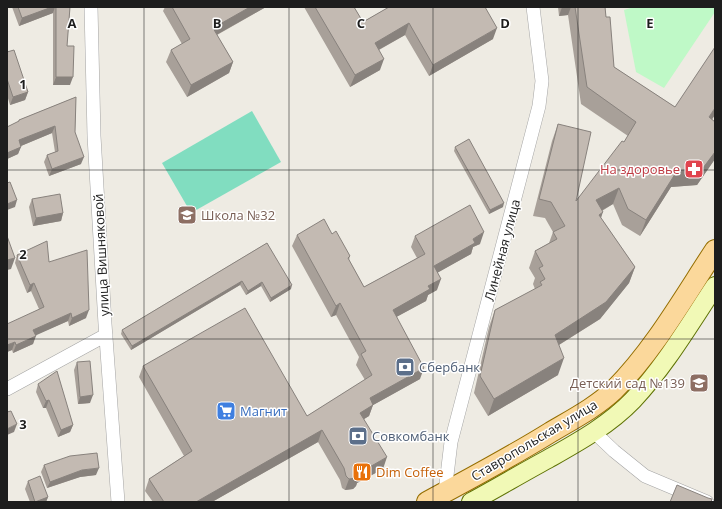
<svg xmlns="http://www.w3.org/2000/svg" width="722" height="509" viewBox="0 0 722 509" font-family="'Open Sans',sans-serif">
<rect width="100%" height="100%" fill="#eeebe3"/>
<path fill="#bff9c7" d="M 634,7 L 715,7 L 715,12 L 664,88 L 636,72 L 624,10 Z"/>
<path fill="#81ddc0" d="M 252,111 L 281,162 L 191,213 L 162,163 Z"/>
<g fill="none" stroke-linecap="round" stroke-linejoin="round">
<defs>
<path id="minor" d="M 91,7 L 94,136 L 105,324 L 118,502
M 7,389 L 106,335
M 593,431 L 614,451 L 645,476 L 707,502
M 445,492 L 451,442 L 539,106 L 542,81 L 533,7"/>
<path id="secondary" d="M 471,502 C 497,488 522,473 548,459 C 578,442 609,425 633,400 C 665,366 689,325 715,286"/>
<path id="primary" d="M 427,502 C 469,479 511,457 551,432 C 573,419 596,407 614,390 C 654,350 684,297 715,250"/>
</defs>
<use href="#minor" stroke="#a4a4a4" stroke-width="14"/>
<use href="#secondary" stroke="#5f7305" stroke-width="20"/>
<use href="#primary" stroke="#956e01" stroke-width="22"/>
<use href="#minor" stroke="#fff" stroke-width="13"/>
<use href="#secondary" stroke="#f1f9b6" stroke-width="18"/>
<use href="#primary" stroke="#fbd89b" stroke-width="20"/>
</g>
<path fill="#a8a099" d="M 12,7 L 70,7 L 67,46 L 70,85 L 53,85 L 53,13 L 19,26 Z
M 165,7 L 266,7 L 217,35 L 233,62 L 229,73 L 187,97 L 166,62 L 171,50 L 182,44 L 163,11 Z
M 304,7 L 354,7 L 363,22 L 389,7 L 493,39 L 429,76 L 405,35 L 379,50 L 380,70 L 350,87 Z
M 558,7 L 605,7 L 606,17 L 614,67 L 675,107 L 712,119 L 715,122 L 715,159 L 697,185 L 671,187 L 640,236 L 622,225 L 613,204 L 602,211 L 601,218 L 635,267 L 629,283 L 600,319 L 559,345 L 558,375 L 488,416 L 474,393 L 489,327 L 495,310 L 535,289 L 533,284 L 535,278 L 529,268 L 535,251 L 549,243 L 553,232 L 545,218 L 533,216 L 552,141 L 558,124 L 576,201 L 624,142 L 628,136 L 581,104 L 568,15 L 559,16 Z
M 7,52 L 28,92 L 25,100 L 10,105 L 7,95 Z
M 76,97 L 75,132 L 81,164 L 49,176 L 44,162 L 47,155 L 55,152 L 52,133 L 21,146 L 18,154 L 7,159 L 7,127 L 18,122 L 19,120 Z
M 455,147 L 503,207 L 489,214 L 454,151 Z
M 32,199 L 63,213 L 61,221 L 33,226 L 29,207 Z
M 332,234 L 350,256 L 349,260 L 364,287 L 417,258 L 411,247 L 415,236 L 480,244 L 473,247 L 471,254 L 438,272 L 437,290 L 428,295 L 426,301 L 396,317 L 420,379 L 373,405 L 369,416 L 364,419 L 383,469 L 357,483 L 356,486 L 353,489 L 345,490 L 342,488 L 340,480 L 318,442 L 212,502 L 153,502 L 145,491 L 149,479 L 184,456 L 139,377 L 143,366 L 307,416 L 365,380 L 356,365 L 359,357 L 336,315 L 331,317 L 292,246 L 297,235 Z
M 267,243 L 291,289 L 270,302 L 261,286 L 246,295 L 240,285 L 131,350 L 121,334 L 122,330 Z
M 17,255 L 49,262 L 86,318 L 69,326 L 68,321 L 35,335 L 33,344 L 13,353 L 12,350 L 7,352 L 39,309 L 31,291 L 27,293 L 15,263 Z
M 77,362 L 90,403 L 78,404 L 74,370 Z
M 38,384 L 73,425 L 70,432 L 58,437 L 46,408 L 43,408 L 36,392 Z
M 44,465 L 96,475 L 80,477 L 47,488 L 41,472 Z
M 28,481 L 48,497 L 46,502 L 30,502 L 25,489 Z"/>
<path fill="#88827d" d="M 52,7 L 55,7 L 53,13 L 19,26 L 22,18 Z
M 250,7 L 266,7 L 209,39 L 213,28 Z
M 562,7 L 571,7 L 568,15 L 559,16 Z
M 409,23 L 405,35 L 371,54 L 375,43 Z
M 497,28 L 493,39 L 429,76 L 433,65 Z
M 384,59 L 380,70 L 350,87 L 355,75 Z
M 233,62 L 229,73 L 187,97 L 191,85 Z
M 56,77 L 73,77 L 70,85 L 53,85 Z
M 28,92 L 25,100 L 10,105 L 13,97 Z
M 715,108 L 715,115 L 703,133 L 709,117 Z
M 55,126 L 52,133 L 16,148 L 19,140 Z
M 21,147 L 18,154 L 7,159 L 7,153 Z
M 715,152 L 715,159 L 697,185 L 671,187 L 640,236 L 646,220 L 677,171 Z
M 84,157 L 81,164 L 49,176 L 52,169 Z
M 619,188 L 613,204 L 590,217 L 596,200 Z
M 17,200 L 15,207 L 7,210 L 7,204 Z
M 504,203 L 503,207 L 489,214 L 490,210 Z
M 603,212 L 597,229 L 599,215 Z
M 63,213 L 61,221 L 33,226 L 36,218 Z
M 484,232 L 480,244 L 473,247 L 471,254 L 430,277 L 434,266 L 473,239 Z
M 15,258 L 11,269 L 7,270 L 7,260 Z
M 635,267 L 629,283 L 600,319 L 549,351 L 555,335 Z
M 441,279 L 437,290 L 428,295 L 426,301 L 389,321 L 393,310 L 428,286 Z
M 242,281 L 240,285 L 131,350 L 132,346 Z
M 262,282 L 261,286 L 246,295 L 248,291 Z
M 34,283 L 31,291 L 27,293 L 30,285 Z
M 292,285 L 291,289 L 270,302 L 271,298 Z
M 340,303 L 336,315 L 331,317 L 336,306 Z
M 89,310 L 86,318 L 69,326 L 72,318 Z
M 71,313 L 68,321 L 30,338 L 33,330 Z
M 36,336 L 33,344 L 13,353 L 16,345 Z
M 15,342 L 12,350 L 7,352 L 7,345 Z
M 564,358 L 558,375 L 488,416 L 494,399 Z
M 424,368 L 420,379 L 366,409 L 370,398 Z
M 93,395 L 90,403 L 78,404 L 80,397 Z
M 49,400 L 46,408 L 43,408 L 46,401 Z
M 373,405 L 369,416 L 356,424 L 360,413 Z
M 17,424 L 14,432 L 7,435 L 7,429 Z
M 73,425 L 70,432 L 58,437 L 61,430 Z
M 322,430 L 318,442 L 212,502 L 196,502 Z
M 387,457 L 383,469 L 357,483 L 356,486 L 353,489 L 345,490 L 349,479 Z
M 99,468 L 96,475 L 80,477 L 47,488 L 50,482 L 82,470 Z
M 48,497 L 46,502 L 35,502 Z"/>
<path fill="#c3bab2" stroke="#88827d" d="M 18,7 L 52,7 L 22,18 Z
M 56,7 L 70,7 L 67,46 L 74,46 L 73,77 L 56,77 Z
M 172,7 L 250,7 L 213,28 L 233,62 L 191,85 L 171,50 L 190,39 Z
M 315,7 L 354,7 L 363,22 L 389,7 L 485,7 L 497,28 L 433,65 L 409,23 L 375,43 L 384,59 L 355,75 Z
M 575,7 L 605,7 L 606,17 L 610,17 L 614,67 L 675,107 L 715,47 L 715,108 L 709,117 L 715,122 L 715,152 L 703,168 L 677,171 L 646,220 L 628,209 L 619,188 L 596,200 L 603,212 L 599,215 L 635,267 L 606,302 L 555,335 L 564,358 L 494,399 L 480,376 L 495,310 L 542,285 L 540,282 L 545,279 L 539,268 L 543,266 L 535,251 L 557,239 L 553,232 L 565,226 L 551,202 L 539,199 L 558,124 L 591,132 L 576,201 L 622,141 L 624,142 L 636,122 L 587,87 Z
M 14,50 L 28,92 L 13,97 L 7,79 L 7,52 Z
M 76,97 L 75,132 L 84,157 L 52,169 L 47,155 L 58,151 L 55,126 L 19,140 L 21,147 L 7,153 L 7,127 L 19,121 L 19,120 Z
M 469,139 L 504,203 L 490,210 L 455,147 Z
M 10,182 L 17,200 L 7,204 L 7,183 Z
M 60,194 L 63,213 L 36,218 L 32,199 Z
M 470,205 L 484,232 L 473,239 L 475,243 L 434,266 L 441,279 L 428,286 L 430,289 L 393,310 L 424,368 L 370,398 L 373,405 L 360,413 L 387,457 L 361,472 L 360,475 L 357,478 L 349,479 L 346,476 L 344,468 L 322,430 L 196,502 L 164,502 L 149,479 L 192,451 L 143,366 L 245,308 L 307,416 L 372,375 L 361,354 L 366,351 L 340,303 L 336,306 L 297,235 L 324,219 L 332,234 L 336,231 L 350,256 L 348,258 L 364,287 L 425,254 L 415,236 Z
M 7,236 L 15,258 L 7,260 Z
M 47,241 L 49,262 L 87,250 L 89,310 L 72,318 L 71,313 L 33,330 L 36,336 L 16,345 L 15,342 L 7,345 L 7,324 L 44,307 L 34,283 L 30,285 L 17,255 Z
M 267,243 L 292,285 L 271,298 L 262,282 L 248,291 L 242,281 L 132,346 L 122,330 Z
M 90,361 L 93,395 L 80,397 L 77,362 Z
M 57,371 L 73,425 L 61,430 L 49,400 L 46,401 L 38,384 Z
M 11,411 L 17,424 L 7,429 L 7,412 Z
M 97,453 L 99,468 L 82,470 L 50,482 L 44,465 L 70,456 Z
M 40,476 L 48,497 L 35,502 L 28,481 Z
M 677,485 L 708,498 L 712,499 L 711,502 L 670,502 Z"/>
<path fill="none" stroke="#1d1d1d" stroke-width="1" stroke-opacity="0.55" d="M 144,7 L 144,502M 289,7 L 289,502M 433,7 L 433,502M 578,7 L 578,502M 7,170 L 715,170M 7,339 L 715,339"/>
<defs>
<symbol id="pharmacy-square" viewBox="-11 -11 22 22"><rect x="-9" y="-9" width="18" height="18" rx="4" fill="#e0444e" stroke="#fff"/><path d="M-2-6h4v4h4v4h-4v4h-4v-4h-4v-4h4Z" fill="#fff"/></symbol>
<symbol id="school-square" viewBox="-11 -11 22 22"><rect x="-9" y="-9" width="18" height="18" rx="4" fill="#8d6e63" stroke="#fff"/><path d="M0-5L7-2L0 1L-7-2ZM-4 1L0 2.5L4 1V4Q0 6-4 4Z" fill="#fff"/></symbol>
<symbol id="bank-square" viewBox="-11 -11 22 22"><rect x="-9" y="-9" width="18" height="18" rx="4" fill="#5c6f8a" stroke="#fff"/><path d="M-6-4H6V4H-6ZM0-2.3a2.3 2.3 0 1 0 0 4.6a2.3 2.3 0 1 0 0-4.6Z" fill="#fff"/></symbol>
<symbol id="supermarket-square" viewBox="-11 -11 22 22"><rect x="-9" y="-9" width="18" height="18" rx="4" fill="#3f7fe0" stroke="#fff"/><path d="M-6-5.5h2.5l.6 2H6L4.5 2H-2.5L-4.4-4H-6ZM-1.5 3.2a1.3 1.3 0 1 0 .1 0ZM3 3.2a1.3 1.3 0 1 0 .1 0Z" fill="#fff"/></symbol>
<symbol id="restaurant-square" viewBox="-11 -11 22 22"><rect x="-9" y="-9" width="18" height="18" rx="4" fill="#e8710a" stroke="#fff"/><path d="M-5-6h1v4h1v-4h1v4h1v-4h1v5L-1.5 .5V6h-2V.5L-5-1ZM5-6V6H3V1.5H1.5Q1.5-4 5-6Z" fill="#fff"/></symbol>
</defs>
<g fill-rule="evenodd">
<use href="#pharmacy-square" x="683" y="158" width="22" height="22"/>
<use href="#school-square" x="176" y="204" width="22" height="22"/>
<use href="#bank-square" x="394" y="356" width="22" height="22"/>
<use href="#school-square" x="688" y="372" width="22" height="22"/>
<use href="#supermarket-square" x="215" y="400" width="22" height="22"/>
<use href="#bank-square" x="347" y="425" width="22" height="22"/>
<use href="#restaurant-square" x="351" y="461" width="22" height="22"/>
</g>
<g text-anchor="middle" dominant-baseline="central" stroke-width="3" stroke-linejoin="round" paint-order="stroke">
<g font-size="13" fill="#be3a42" stroke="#fff" text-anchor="end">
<text x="680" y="169">На здоровье</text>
</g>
<g font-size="13" fill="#785e54" stroke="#fff" text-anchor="start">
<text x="201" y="215">Школа №32</text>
<text x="685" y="383" text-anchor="end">Детский сад №139</text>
</g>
<g font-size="13" fill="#1d1d1d" stroke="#fff">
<text transform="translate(502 250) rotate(-75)">Линейная улица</text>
<text transform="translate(101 255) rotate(-93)">улица Вишняковой</text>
<text transform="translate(534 440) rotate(-31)">Ставропольская улица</text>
</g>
<g font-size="13" fill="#4e5e75" stroke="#fff" text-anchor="start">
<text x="419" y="367">Сбербанк</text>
<text x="372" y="436">Совкомбанк</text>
</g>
<g font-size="13" fill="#366cbe" stroke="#fff" text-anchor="start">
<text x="240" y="411">Магнит</text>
</g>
<g font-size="13" fill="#c56008" stroke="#fff" text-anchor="start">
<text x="376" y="472">Dim Coffee</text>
</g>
</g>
<g font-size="13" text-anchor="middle" font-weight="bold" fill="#1d1d1d" stroke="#fff" stroke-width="3" stroke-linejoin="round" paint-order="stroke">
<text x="72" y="28">A</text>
<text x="217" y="28">B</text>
<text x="361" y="28">C</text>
<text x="505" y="28">D</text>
<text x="650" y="28">E</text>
<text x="23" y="89">1</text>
<text x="23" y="259">2</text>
<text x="23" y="429">3</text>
</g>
<rect width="722" height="509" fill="none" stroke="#1d1d1d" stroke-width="16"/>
</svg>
